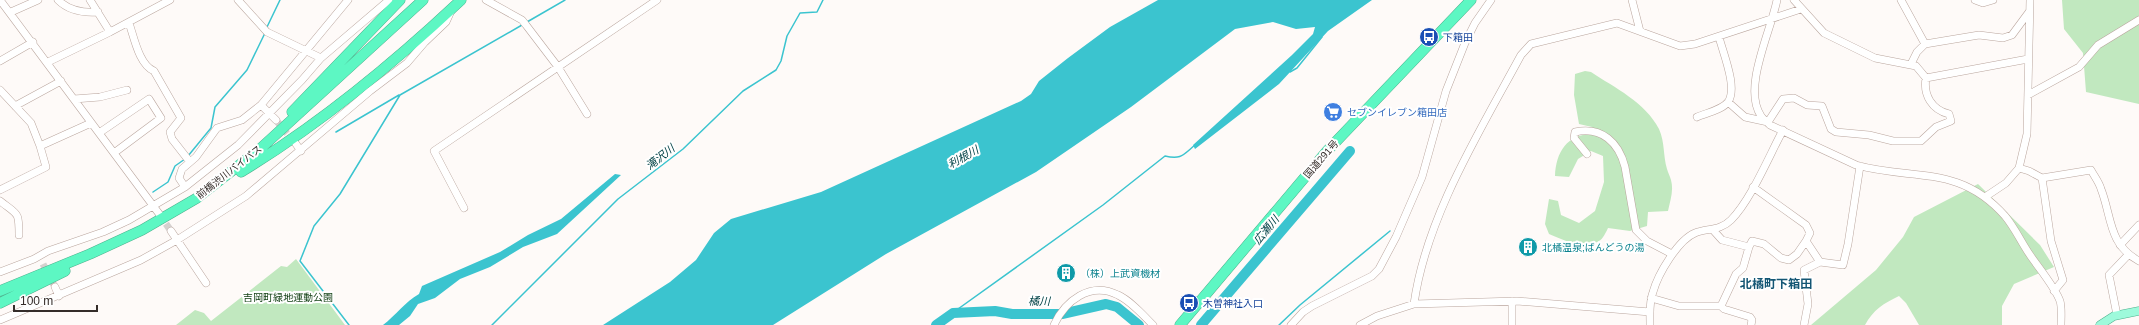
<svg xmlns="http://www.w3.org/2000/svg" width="2139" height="325" viewBox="0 0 2139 325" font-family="Arial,'Noto Sans JP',sans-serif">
<rect width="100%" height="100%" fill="#fefaf8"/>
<path fill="#c1e8bf" d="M 2062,0 L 2139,0 L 2139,104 L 2086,92 L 2083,53 L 2064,29 Z
M 1585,71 L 1591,72 C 1615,88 1645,102 1659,129 C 1665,142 1663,156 1667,169 C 1668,173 1670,176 1671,180 C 1674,191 1670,201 1668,211 L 1648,212 L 1647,226 L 1630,231 L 1608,228 C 1606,232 1603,239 1599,241 C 1583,251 1564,240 1549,234 L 1545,224 L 1549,199 L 1558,201 L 1561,215 L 1579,223 L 1595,211 L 1604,182 L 1603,156 L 1591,151 L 1578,159 L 1569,177 L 1555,176 C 1556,152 1567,134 1593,134 L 1592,127 L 1579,124 L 1574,95 L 1575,74 Z
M 1978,184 L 2040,245 L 2054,267 L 2014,284 L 2002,306 L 2002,325 L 1919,325 L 1906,303 L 1899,296 C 1884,303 1873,310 1865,325 L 1811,325 L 1876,270 L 1903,237 L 1914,217 Z
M 296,259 L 345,325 L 176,325 L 195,310 L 204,313 L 211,321 L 281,266 L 287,267 Z"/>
<path fill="#3bc4cf" d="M 1158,0 L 1372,0 L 1328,31 L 1279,84 L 1195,149 L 1193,145 L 1292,55 L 1313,34 L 1315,27 L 1296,29 L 1273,22 L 1235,29 L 1131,107 L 1036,172 L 886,254 L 773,325 L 603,325 L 670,282 L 696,260 L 714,233 L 731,219 L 821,192 L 1021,101 L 1031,94 L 1039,81 L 1068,58 L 1110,27 Z
M 615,174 L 621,175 L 557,234 L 523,247 L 490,267 L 460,279 L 435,298 L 418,304 L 410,316 L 399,325 L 383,325 C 396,315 405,302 419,294 L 422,286 L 500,252 L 528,235 L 561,219 Z"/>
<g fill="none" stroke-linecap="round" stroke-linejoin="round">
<path stroke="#3bc4cf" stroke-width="1.5" d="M 527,22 L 565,0
M 267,27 L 280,0
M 1290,72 L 1297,68 L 1322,37
M 336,132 L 399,95
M 188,156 L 211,128 L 215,107 L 247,70 L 265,33
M 153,192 L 168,182 L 175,166 L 185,159
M 951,314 L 1103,205 L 1165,156 C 1181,160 1183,155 1195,145
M 349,325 L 300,261 L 314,226 L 340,194 L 400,95 L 522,25
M 492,325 L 618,199 L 683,149 L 743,91 L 776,70 L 781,61 L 787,36 L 800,13 L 817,12 L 823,0
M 1279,325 L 1300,305 L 1390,231"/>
<path stroke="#3bc4cf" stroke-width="10" d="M 936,325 L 953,313 L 995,311 L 1012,314 L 1062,314 L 1106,304 L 1117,307 L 1139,325
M 1201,325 L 1350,151"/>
<path stroke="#d6d1cf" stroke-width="7" stroke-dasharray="7 3.5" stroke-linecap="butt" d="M 276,120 L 294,142
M 160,215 L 171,231
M 43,264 L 55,287"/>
<defs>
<path id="minor" d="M 0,0 L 160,215
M 58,0 C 69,11 83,13 98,12
M 90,0 L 110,32
M 238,0 L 267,32 L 321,58
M 486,0 L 522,20 L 526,25 L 558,67 L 587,114
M 1632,0 L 1640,31
M 1777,0 C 1771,31 1742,88 1761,116 C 1763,119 1767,122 1770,125 L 1856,165 C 1914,181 1959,164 2005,216 C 2015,228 2021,242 2030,255 C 2038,267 2055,287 2060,301 C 2062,307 2061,318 2061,325
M 1901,0 L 1925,44 L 1979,35 L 2003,38 L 2012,35 L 2029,12
M 1975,0 L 1983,3 L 1993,0
M 11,12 L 38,0
M 129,23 C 134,37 139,65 154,71 L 181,118 L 170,132 L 172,139 L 190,162
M 0,61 L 33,42
M 48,62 L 110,32 L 170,0
M 1911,64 L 1917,52 L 1925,44
M 1926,78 L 2028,59
M 0,90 L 31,123 L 40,146 L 91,123
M 2028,95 L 2079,67 L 2098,45 L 2139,20
M 74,99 L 100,97 L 127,90
M 1728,102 L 1745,117 L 1768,122 L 1783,99 L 1794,98 L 1807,105 L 1822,106 L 1831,129 L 1836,132 L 1869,135 L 1893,141 L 1921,141 L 1936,127 L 1951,121 L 1949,114 C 1932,110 1923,95 1926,78 L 1916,66 L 1875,58 L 1824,33 L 1794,0
M 261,105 L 276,120
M 15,106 L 61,81
M 1697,117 C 1706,113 1722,110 1728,102 C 1738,88 1723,53 1719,37
M 99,133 L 149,99 L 161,118 L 114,153
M 296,144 L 301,151
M 1587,154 L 1574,138 L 1575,132 C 1602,126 1619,143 1625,167 L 1636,230 L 1647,241 L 1672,254
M 2019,168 L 2029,171 L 2042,178 L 2051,241 L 2063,280 L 2054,291
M 2042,178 L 2091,170 C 2094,176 2099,182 2101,189 C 2112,217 2108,244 2139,261
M 185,187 L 179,178 L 182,169 L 196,157 L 217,128 L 242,120 L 261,105 L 348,0
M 1753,187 L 1806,225 L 1810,233 L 1806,241 L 1820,262
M 0,190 L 46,167 L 40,146
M 1985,197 L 2006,183 L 2019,168 L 2027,134 L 2030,0
M 0,201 C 18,215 19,211 19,235
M 464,208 L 434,151 L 657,0
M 171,231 L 206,283
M 2120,245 L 2139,225
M 1749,247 L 1752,241 L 1764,244 L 1781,258 L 1789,260 L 1797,254 L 1806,241
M 0,272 L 34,259 L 48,251 L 103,232 L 129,220 L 185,187 L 238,145 L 302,80 L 321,58 L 389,0
M 55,287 L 59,296
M 1651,298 L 1679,306 L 1721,306 L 1736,274 L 1743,268 L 1749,247 L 1722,240 L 1713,230
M 1512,301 L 1512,325
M 1414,304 C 1426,217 1480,131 1521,55 L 1531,44 L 1617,23 L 1680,46 L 1695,44 L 1801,9
M 1721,306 L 1724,309 L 1750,317 L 1752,320 L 1751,325
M 2117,315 L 2109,275 L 2128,255
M 0,320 L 141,260 L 177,240 L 246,196 L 370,91 L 407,63 L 425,42 L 446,22 L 451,11
M 1054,325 C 1065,301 1090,281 1118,295 C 1131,301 1143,315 1153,325
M 1291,325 L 1303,312 L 1312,306 L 1372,276 L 1379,269 L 1396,237 L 1422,177 L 1446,91 L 1465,43 L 1475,23 L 1491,0
M 1360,325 L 1377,316 L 1414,304 L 1517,301 L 1650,312
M 1650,325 C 1650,314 1649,302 1653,292 C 1658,274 1678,240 1695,233 C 1707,228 1720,231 1731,220 C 1751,200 1769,156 1783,130
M 1804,325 L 1808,304 L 1804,270 L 1820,262 L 1843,265 L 1848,244 L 1860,166"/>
<path id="major" d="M 2100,325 L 2114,316 L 2139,311"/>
<path id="highway" d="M 292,112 L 400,0
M 241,172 C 320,124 394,63 461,0
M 0,291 L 90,254 L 142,230 L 197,198 L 261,148 L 423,0
M 0,303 L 65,271
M 1180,325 L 1327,151 L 1471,0"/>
</defs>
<use href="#minor" stroke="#baa69e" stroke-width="8"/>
<use href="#major" stroke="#4fb08d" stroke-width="9"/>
<use href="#highway" stroke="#4fb08d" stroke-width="11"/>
<use href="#minor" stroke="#fff" stroke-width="7"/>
<use href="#major" stroke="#9efadb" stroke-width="8"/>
<use href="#highway" stroke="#5df7c3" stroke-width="10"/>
</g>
<defs>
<symbol id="bus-disc" viewBox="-11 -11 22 22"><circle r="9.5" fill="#1a4fb4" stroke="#fff"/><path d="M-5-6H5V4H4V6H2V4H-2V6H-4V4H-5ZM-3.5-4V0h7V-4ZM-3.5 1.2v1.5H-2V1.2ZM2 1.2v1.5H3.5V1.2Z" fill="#fff"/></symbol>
<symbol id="supermarket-disc" viewBox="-11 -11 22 22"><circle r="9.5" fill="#3f7fe0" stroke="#fff"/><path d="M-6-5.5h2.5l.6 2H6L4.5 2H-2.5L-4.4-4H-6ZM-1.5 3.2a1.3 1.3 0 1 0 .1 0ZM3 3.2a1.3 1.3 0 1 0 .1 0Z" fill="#fff"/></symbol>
<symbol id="building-disc" viewBox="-11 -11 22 22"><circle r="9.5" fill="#0f9aa8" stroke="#fff"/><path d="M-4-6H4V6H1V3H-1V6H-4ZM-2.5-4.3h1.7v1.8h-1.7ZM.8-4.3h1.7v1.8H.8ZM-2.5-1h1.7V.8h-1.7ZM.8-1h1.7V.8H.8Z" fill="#fff"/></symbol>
</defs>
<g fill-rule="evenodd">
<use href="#bus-disc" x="1418" y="26" width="22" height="22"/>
<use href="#supermarket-disc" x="1322" y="101" width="22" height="22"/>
<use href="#building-disc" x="1517" y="236" width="22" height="22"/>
<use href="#building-disc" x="1055" y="262" width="22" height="22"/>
<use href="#bus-disc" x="1178" y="292" width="22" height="22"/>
</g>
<g text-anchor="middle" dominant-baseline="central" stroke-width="4" stroke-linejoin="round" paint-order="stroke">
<g font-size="10" fill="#164399" stroke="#fff" text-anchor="start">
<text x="1443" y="37">下箱田</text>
<text x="1203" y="303">木曽神社入口</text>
</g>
<g font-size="10" fill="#366cbe" stroke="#fff" text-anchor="start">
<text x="1347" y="112">セブンイレブン箱田店</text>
</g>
<g font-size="10" fill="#342c29" stroke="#fff">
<text transform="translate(1321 159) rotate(-49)">国道291号</text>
<text transform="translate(229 172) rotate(-38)">前橋渋川バイパス</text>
</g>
<g font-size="10" fill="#0d838f" stroke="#fff" text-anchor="start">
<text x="1542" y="247">北橘温泉;ばんどうの湯</text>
<text x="1080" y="273">（株）上武資機材</text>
</g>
<g font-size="10" fill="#0e3c10" stroke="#fff">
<text x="288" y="297">吉岡町緑地運動公園</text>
</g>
<g font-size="11" font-style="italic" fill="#004145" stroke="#fff">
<text transform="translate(660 157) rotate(-38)">滝沢川</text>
<text transform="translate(963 157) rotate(-29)">利根川</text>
<text transform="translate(1266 230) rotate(-50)">広瀬川</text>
<text transform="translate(1039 301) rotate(1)">橘川</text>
</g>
<g font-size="12" font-weight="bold" fill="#145674" stroke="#fff">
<text x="1776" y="284">北橘町下箱田</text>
</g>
</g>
<path d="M14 305v6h83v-6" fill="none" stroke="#342c29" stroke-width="2"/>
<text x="20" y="305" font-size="12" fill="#342c29" stroke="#ffffff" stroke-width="3" paint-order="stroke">100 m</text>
</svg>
